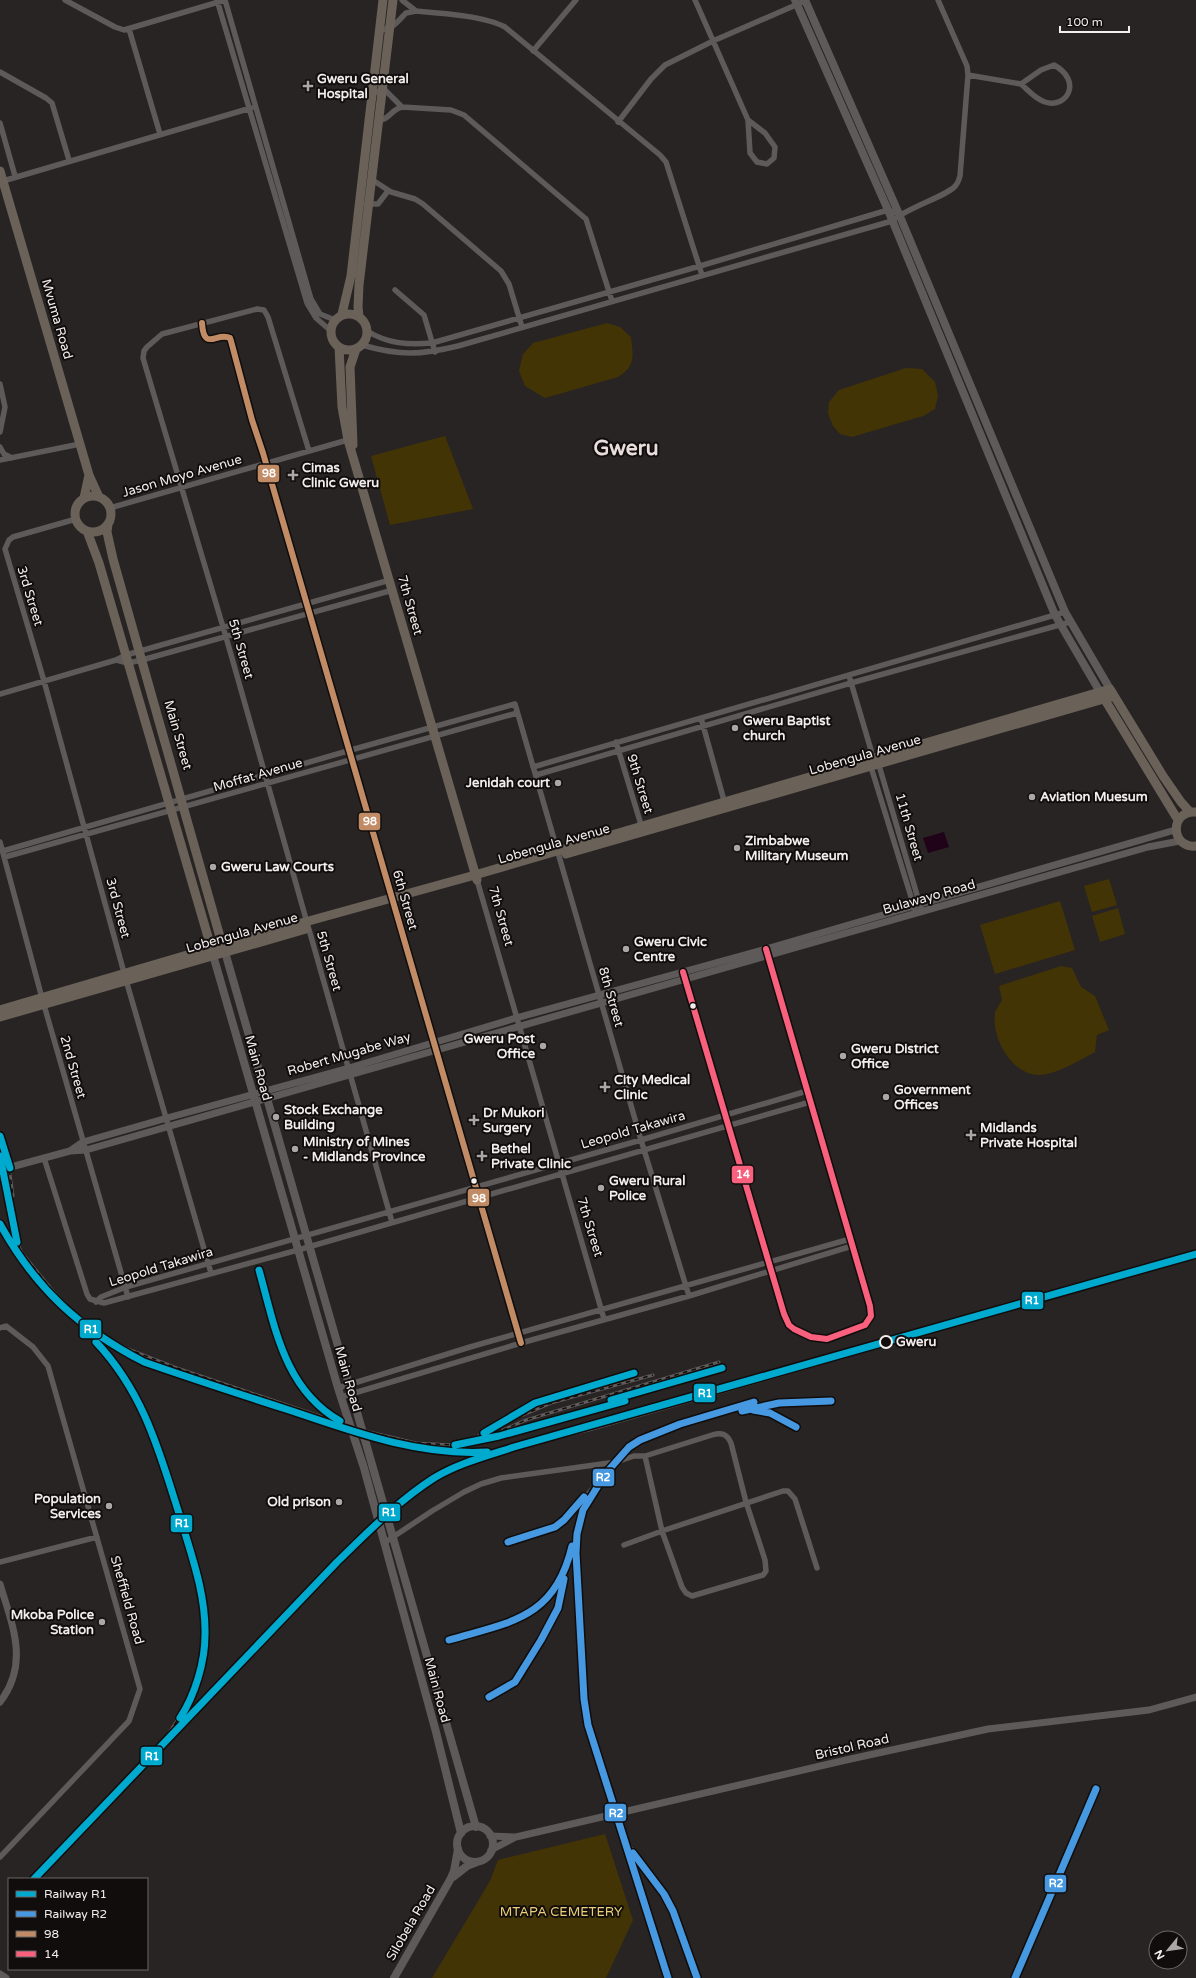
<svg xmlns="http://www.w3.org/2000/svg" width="1196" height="1978" viewBox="0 0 1196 1978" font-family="'Varela Round',sans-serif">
<rect width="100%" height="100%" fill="#282423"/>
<path fill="#433405" d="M 607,323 L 620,327 L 631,337 C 633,356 636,366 618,377 L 545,398 L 525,386 L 519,371 L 523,354 L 533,343 Z
M 906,368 L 922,369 L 935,382 L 938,396 L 935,409 L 923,416 L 852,437 L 840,434 L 833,426 L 828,413 L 829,402 L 839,390 Z
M 445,436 L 473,509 L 390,525 L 371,456 Z
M 1109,879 L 1117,905 L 1092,912 L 1084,886 Z
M 1060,901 L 1075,950 L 995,974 L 980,925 Z
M 1118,908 L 1125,934 L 1100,942 L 1092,916 Z
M 1061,966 L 1072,968 L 1081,987 L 1095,996 L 1109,1030 L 1097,1035 L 1095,1052 C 1080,1060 1059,1073 1041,1075 C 1013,1077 991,1038 995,1013 C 996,1009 1000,1004 1002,1000 L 999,986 Z
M 605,1834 L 633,1920 L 606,1978 L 432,1978 L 490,1881 L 498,1860 Z"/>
<path fill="#200319" d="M 944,832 L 949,847 L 928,853 L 923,838 Z"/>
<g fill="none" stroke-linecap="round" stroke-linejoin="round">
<path stroke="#5e5a5a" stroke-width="5.5" d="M 65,0 L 115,27 L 124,30 L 225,0 L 311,299 L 320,314 L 335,320
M 217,0 L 307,303 L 316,318 L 331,331
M 402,0 L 416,11
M 695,0 L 748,120 L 750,153 L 757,162 L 767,164 L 774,158 L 775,147 L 765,133 L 748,120
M 129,29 L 160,134
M 379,30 C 394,29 397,22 406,13 L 416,11 C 440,13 485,16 505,27 L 660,155 L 666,162 L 702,275
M 533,51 L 576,0
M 0,72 L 46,98 L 52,103 L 69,160
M 968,75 L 1021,84 L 1041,70 L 1054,65 C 1083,81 1067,109 1045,102 C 1035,99 1029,91 1021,84
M 372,94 L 384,89 L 402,107
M 377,121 C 390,120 391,109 402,107 L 451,110 L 464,115 L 586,219 L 612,301
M 618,122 L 651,79 L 665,65 L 713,41 L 805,1
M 0,123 L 15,176
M 371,179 L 391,192 L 415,199 L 423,204 L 501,271 L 509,284 L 522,327
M 3,181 L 251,108
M 366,204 L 378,204 L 388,191
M 395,290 L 424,315 L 435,352
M 202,323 C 204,353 217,331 230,338 L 231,341 L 252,420 L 263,453 L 521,1343
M 367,331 C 388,344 409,345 432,343 L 700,266 L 888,210 L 899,214
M 362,345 C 400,356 421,355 458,346 L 892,221 C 906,208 950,195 956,185 C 958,183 959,179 960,176 L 968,75 L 967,66 L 938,0
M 0,384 L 5,407 L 0,432
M 0,447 L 4,454 L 12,458
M 309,451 L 268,317 L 264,310 L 257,309 L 162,334 L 147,347 L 144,351 L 143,358 L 226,637 L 392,1222
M 0,460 L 80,444
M 110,508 L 351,439
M 76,519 L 13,537 L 9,540 L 5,549 L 44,681 L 126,980 L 211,1273
M 116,660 L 128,663 L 142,660 L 393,590
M 850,679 L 871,750 L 871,767 L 916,913
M 0,694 L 116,660 L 126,655 L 390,580
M 701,718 L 725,804
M 616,742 L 642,828
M 878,762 L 922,912
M 533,767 L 1065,612
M 536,775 L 851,683 L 1070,622
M 0,842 L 42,998 L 128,1297
M 3,851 L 351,750 L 515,704 L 641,1140 L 689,1296
M 5,857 L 517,713
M 477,880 L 604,1319
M 684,976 L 784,1314 L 789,1325 L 794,1329 L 811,1337 L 827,1339 L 865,1325 L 871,1316 L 870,1306 L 767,953
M 44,1158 L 87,1294 L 90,1299 L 104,1303 L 298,1250 L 810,1102
M 96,1302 L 101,1297 L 126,1287 L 641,1140 L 807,1091
M 0,1328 L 6,1326 L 33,1347 L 48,1366 L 140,1689 L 129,1721 L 0,1857
M 338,1388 L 470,1347 L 850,1239
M 341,1397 L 521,1343 L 689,1296 L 852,1246
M 384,1543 L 432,1511 L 464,1492 L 481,1484 L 501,1478 L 616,1462 L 634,1456 L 645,1456 L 712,1435 C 722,1432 727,1434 731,1443 L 746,1502 L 765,1560 L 766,1571 L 763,1575 L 692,1596 L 686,1593 L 682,1587 L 662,1531 L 645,1456
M 624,1545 L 662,1531 L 783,1491 L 788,1491 L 795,1499 L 817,1568
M 0,1562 L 97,1537"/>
<path stroke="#5e5a5a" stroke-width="7" d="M 70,1151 L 83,1142 L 167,1118 L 349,1068 L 516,1018 L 766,949 L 1175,830
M 0,1170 L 70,1151 L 86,1150 L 1148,847 L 1180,841
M 0,1584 C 12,1625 30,1663 0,1702
M 490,1836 L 516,1837 L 846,1760 L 988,1729 L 1149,1710 L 1196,1697
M 491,1850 L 514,1838
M 0,1974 L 6,1978"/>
<path stroke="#5e5a5a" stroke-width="8" d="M 795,0 L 888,210 L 1055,615 L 1100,692
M 805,0 L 899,214 L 1065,612 L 1110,689
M 225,952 L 476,1827
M 213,955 L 338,1388 L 364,1468 L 436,1732 L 461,1833
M457 1844a18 18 0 1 1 36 0a18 18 0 1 1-36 0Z
M 453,1877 L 467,1866 L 477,1862
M 394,1978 L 450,1880 L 454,1871 L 458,1849"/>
<path stroke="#6a6159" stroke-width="9" d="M 0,171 L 89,475 L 99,497
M331 332a18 18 0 1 1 36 0a18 18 0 1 1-36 0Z
M 342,314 L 351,276 L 383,0
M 359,316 L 358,307 L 359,285 L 393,0
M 339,347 L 342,407 L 348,440 L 477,880
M 353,445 L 350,367 L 356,349
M75 514a18 18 0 1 1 36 0a18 18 0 1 1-36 0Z
M 84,498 L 89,475
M 108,524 L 107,532 L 113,559 L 224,951
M 87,531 L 99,563 L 213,954
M 1102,695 L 1178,820
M 1195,812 C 1169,811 1171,849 1196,846
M 566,854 L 1114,696
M 0,1010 L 211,948 L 475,875 L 1110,689 L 1163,776 L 1181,802 L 1190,812
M 0,1017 L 306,929"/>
<defs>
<path id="rail" d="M 0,1136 L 9,1167 L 13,1196
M 0,1156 L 16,1240 L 22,1253 L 53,1291 L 70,1309 L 109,1339 L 128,1349 L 174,1367 L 361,1430 L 416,1443 L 453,1445 L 499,1436 L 625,1401
M 259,1270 C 275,1326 282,1381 333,1417
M 68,1313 C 91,1337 115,1360 132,1389 C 154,1427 165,1469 178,1510 C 190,1550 209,1594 205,1637 C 201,1686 182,1716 154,1754
M 616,1399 L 722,1368
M 755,1410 L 770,1413 L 796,1427
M 739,1412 L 779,1403 L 831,1401
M 523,1415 L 551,1403 L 653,1375
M 503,1430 L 526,1420 L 719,1362
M 478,1436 L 535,1403 L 634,1373
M 514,1447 L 589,1430 L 1196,1256
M 508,1542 L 555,1527 L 564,1520 L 591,1489
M 449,1640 C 513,1621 555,1619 572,1544
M 489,1697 L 515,1682 L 541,1640 L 558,1608 L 565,1575
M 629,1845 L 664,1894 L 673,1911 L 697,1978
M 668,1978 L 588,1725 L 584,1699 L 576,1553 L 577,1534 L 583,1510 L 606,1473 L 629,1447 L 640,1440 L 680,1424 L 754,1402
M 1015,1978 L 1096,1789"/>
</defs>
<use href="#rail" stroke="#5f5b5a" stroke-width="3"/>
<use href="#rail" stroke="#100d0c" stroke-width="1.5" stroke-dasharray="4.5" stroke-linecap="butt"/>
<defs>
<path id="bus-1" d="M 202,323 C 204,353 217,331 230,338 L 231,341 L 252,420 L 263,453 L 521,1343"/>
<path id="bus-2" d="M 683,972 L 784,1314 L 789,1325 L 794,1329 L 811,1337 L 827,1339 L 865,1325 L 871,1316 L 870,1306 L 766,949"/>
</defs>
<use href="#bus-1" stroke="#100d0c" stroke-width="9"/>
<use href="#bus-2" stroke="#100d0c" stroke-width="9"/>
<use href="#bus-1" stroke="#c18c65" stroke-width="6"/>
<use href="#bus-2" stroke="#f8607d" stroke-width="6"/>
<defs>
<path id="rail-1" d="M 0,1136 L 10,1168
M 0,1156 L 17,1242
M 0,1224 C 35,1288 80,1329 144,1362 C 193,1379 242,1395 292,1411 C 354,1432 419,1456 487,1452
M 259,1270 C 275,1327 284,1389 340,1421
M 96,1342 C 145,1394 160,1454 181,1520 C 192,1557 206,1595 205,1635 C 205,1662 195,1695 180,1718
M 611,1400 L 722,1368
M 484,1433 L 535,1403 L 634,1373
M 455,1445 L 499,1436 L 625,1401
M 34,1879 L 337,1562 C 368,1532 398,1501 434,1478 C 459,1463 487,1456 514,1447 L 1196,1254"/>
<path id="rail-2" d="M 753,1410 L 770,1413 L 796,1427
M 742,1411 L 779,1403 L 831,1401
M 508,1542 L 555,1527 L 564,1520 L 584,1497
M 449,1640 C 510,1622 555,1619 572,1546
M 489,1697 L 515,1682 L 541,1640 L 558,1608 L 564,1579
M 633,1853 L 664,1894 L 673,1911 L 697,1978
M 668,1978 L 588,1725 L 584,1699 L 576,1553 L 577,1534 L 583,1510 L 606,1473 L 629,1447 L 640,1440 L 680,1424 L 754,1402
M 1015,1978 L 1096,1789"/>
</defs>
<use href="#rail-1" stroke="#100d0c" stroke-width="10"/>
<use href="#rail-2" stroke="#100d0c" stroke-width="10"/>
<use href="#rail-1" stroke="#00a9ce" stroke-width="7"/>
<use href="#rail-2" stroke="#4699e1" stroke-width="7"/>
</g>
<g fill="#aca7a6" stroke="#100d0c" stroke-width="1.5">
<path d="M306 80h4v4h4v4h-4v4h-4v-4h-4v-4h4z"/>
<path d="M291 469h4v4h4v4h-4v4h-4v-4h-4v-4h4z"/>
<circle cx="735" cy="728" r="4"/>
<circle cx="558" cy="783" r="4"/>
<circle cx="1032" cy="797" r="4"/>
<circle cx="737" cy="848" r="4"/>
<circle cx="213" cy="867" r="4"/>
<circle cx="626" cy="949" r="4"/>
<circle cx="543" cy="1046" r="4"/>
<circle cx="843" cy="1056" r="4"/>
<path d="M603 1081h4v4h4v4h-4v4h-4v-4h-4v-4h4z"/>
<circle cx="886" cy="1097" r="4"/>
<circle cx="276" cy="1117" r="4"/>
<path d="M472 1114h4v4h4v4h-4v4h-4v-4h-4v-4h4z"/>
<path d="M969 1129h4v4h4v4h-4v4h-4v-4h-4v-4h4z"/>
<circle cx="295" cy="1149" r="4"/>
<path d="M480 1150h4v4h4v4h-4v4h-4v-4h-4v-4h4z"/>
<circle cx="601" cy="1188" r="4"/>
<circle cx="339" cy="1502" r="4"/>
<circle cx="109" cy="1506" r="4"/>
<circle cx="102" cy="1622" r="4"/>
</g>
<g fill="#f3edec" stroke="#100d0c" stroke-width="1.5">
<circle cx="693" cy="1006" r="3.5"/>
<circle cx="474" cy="1181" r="3.5"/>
</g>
<circle fill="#100d0c" stroke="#f3edec" stroke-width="2" cx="886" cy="1342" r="6"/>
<g text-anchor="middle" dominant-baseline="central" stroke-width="4" stroke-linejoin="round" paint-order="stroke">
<g font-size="13" font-weight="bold" fill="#f3edec" stroke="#100d0c" text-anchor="start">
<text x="317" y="79">Gweru General<tspan x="317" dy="15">Hospital</tspan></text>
<text x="302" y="468">Cimas<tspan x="302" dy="15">Clinic Gweru</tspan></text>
<text x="743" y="721">Gweru Baptist<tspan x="743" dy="15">church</tspan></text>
<text x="550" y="783" text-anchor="end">Jenidah court</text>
<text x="1040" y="797">Aviation Muesum</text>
<text x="745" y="841">Zimbabwe<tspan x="745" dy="15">Military Museum</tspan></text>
<text x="221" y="867">Gweru Law Courts</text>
<text x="634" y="942">Gweru Civic<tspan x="634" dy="15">Centre</tspan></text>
<text x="535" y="1039" text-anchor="end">Gweru Post<tspan x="535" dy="15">Office</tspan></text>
<text x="851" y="1049">Gweru District<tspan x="851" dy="15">Office</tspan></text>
<text x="614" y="1080">City Medical<tspan x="614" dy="15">Clinic</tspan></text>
<text x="894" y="1090">Government<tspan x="894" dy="15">Offices</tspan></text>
<text x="284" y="1110">Stock Exchange<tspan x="284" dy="15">Building</tspan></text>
<text x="483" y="1113">Dr Mukori<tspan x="483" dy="15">Surgery</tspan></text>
<text x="980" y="1128">Midlands<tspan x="980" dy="15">Private Hospital</tspan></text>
<text x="303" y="1142">Ministry of Mines<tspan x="303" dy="15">- Midlands Province</tspan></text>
<text x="491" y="1149">Bethel<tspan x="491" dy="15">Private Clinic</tspan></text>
<text x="609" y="1181">Gweru Rural<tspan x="609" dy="15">Police</tspan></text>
<text x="101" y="1499" text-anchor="end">Population<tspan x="101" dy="15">Services</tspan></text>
<text x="331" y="1502" text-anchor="end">Old prison</text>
<text x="94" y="1615" text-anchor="end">Mkoba Police<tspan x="94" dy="15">Station</tspan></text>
</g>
<g font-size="13" fill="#f3edec" stroke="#100d0c">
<text transform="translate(57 319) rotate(74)">Mvuma Road</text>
<text transform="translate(182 476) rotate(-16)">Jason Moyo Avenue</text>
<text transform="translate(30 596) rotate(73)">3rd Street</text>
<text transform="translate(410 605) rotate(74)">7th Street</text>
<text transform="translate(241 649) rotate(74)">5th Street</text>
<text transform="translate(178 735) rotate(74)">Main Street</text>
<text transform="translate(865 755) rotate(-16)">Lobengula Avenue</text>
<text transform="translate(258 775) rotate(-16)">Moffat Avenue</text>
<text transform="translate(640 784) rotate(73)">9th Street</text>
<text transform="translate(909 827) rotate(74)">11th Street</text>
<text transform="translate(554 844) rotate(-16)">Lobengula Avenue</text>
<text transform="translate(929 897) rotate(-16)">Bulawayo Road</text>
<text transform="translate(405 900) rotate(74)">6th Street</text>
<text transform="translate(118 908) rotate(75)">3rd Street</text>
<text transform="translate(501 916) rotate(74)">7th Street</text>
<text transform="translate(242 933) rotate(-16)">Lobengula Avenue</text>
<text transform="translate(329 961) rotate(74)">5th Street</text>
<text transform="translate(611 997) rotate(74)">8th Street</text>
<text transform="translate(349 1054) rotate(-16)">Robert Mugabe Way</text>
<text transform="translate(73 1067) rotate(74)">2nd Street</text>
<text transform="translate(258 1068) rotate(74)">Main Road</text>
<text transform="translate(633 1130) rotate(-16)">Leopold Takawira</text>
<text transform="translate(590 1227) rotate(73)">7th Street</text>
<text transform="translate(161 1267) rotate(-17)">Leopold Takawira</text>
<text transform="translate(348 1379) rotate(74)">Main Road</text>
<text transform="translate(127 1600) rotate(74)">Sheffield Road</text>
<text transform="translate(437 1690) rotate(75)">Main Road</text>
<text transform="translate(852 1747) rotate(-13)">Bristol Road</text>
<text transform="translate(411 1923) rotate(-60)">Silobela Road</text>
</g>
<g font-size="13" font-weight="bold" fill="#f3edec" stroke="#100d0c" text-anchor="start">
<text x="896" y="1342">Gweru</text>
</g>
<g font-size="13" fill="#eecf79" stroke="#100d0c">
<text x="561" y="1912">MTAPA CEMETERY</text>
</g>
<g font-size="21" font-weight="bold" fill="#e8dddb" stroke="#100d0c">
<text x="626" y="448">Gweru</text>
</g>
</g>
<g stroke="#100d0c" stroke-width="1.5">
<rect x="257" y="464" width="23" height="19" rx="4" fill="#c18c65"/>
<rect x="358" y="812" width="23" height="19" rx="4" fill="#c18c65"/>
<rect x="731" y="1165" width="23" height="19" rx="4" fill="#f8607d"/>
<rect x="467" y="1188" width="23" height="19" rx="4" fill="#c18c65"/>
<rect x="1021" y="1291" width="23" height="19" rx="4" fill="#00a9ce"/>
<rect x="79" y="1319" width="23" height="20" rx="4" fill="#00a9ce"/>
<rect x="693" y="1383" width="23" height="20" rx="4" fill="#00a9ce"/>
<rect x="592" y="1468" width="23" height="19" rx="4" fill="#4699e1"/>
<rect x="378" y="1503" width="23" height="19" rx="4" fill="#00a9ce"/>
<rect x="170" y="1514" width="23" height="19" rx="4" fill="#00a9ce"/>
<rect x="140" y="1746" width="23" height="20" rx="4" fill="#00a9ce"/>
<rect x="604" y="1803" width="23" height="19" rx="4" fill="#4699e1"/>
<rect x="1044" y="1874" width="23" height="19" rx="4" fill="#4699e1"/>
</g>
<g font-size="11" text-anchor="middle" font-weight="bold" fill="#fff">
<text x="269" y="477">98</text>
<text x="370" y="825">98</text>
<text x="743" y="1178">14</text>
<text x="479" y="1202">98</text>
<text x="1032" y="1304">R1</text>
<text x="91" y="1333">R1</text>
<text x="705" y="1397">R1</text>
<text x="603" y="1481">R2</text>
<text x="389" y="1516">R1</text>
<text x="182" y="1527">R1</text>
<text x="152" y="1760">R1</text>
<text x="616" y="1817">R2</text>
<text x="1056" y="1887">R2</text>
</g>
<rect x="8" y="1878" width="140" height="92" fill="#100d0c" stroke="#6b6766"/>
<rect x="16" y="1891" width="20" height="6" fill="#00a9ce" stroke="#6b6766"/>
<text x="44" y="1898" font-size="12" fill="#f3edec">Railway R1</text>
<rect x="16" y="1911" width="20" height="6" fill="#4699e1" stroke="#6b6766"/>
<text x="44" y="1918" font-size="12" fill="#f3edec">Railway R2</text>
<rect x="16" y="1931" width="20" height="6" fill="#c18c65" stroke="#6b6766"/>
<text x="44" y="1938" font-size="12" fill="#f3edec">98</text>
<rect x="16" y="1951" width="20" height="6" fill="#f8607d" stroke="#6b6766"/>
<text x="44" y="1958" font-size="12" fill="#f3edec">14</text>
<g transform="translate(1168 1950) rotate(241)"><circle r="19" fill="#100d0c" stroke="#6b6766"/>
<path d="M0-3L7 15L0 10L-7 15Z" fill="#aca7a6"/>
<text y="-6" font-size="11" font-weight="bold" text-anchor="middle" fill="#f3edec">N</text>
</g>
<path d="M1060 26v6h69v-6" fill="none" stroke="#f3edec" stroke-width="2"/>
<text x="1066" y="26" font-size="12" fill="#f3edec" stroke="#100d0c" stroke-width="3" paint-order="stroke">100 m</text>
</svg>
